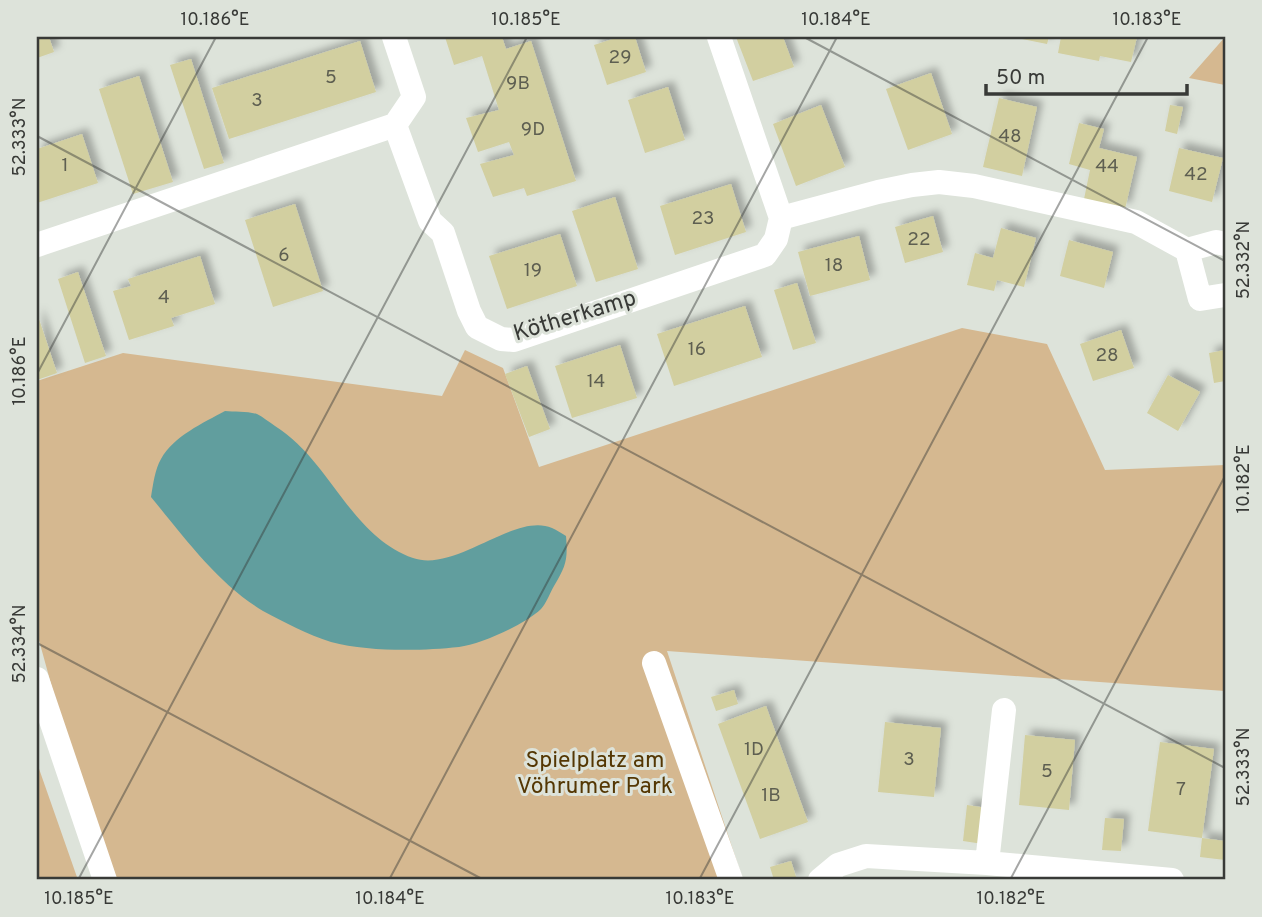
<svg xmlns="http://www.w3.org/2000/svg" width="1262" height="917" viewBox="0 0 1262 917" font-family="Overpass,sans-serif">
<defs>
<filter id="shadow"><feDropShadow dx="6" dy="-6" stdDeviation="3.5" flood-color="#0004"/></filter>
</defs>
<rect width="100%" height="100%" fill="#dde3da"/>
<path fill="#d5b890" d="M 1225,37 L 1225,85 L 1189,78 Z
M 962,328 L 1047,344 L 1105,470 L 1225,465 L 1225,691 L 667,651 L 743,880 L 105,880 L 37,633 L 37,381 L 123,353 L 442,396 L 465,350 L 503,368 L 539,467 Z
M 37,763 L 78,880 L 37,880 Z"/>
<path fill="#619e9e" d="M 225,411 C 234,412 247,411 257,414 C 263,417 269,422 275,426 C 330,460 350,536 413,558 C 456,573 514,512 552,528 C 557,530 561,533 566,536 C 568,560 566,566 554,586 C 550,593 546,604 541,609 C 524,625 481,644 459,647 C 421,651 369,652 331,642 C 308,635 284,622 263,611 C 218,584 184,537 151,497 C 153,485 155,469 161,459 C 174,436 203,423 225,411 Z"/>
<path fill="#d2cfa0" filter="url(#shadow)" d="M 37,37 L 49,37 L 54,52 L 37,58 Z
M 445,37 L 502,37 L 506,49 L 531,41 L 576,181 L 527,196 L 524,188 L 493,197 L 480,164 L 514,155 L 509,142 L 478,152 L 466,118 L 499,110 L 482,56 L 454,65 Z
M 619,37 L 635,37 L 646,72 L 607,85 L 594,45 Z
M 736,37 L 783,37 L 794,67 L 753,81 Z
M 1012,37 L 1049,37 L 1047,44 Z
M 1061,37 L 1137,37 L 1131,62 L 1100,56 L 1099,61 L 1058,53 Z
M 360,41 L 376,92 L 229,139 L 212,88 Z
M 191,59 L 224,163 L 204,169 L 170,65 Z
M 931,73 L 952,134 L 908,150 L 886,89 Z
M 139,76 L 173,182 L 133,194 L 99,89 Z
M 668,87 L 685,140 L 645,153 L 628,100 Z
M 999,98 L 1037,107 L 1022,176 L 983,167 Z
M 821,105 L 845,167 L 796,186 L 773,124 Z
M 1170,105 L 1183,107 L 1177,134 L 1165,131 Z
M 1079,123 L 1104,129 L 1099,148 L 1137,157 L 1125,209 L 1084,199 L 1090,170 L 1069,164 Z
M 82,134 L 98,183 L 37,203 L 37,149 Z
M 1179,148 L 1223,158 L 1212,202 L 1169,191 Z
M 731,184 L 746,232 L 675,255 L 660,206 Z
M 615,197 L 638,269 L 596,282 L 572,211 Z
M 295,204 L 323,291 L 273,307 L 245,220 Z
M 933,216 L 943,252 L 905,263 L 895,227 Z
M 1001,228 L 1036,238 L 1024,287 L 997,280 L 994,291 L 967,285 L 975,253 L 993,258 Z
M 560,234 L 577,286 L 507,309 L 489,256 Z
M 859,236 L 870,280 L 810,296 L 798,252 Z
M 1069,240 L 1113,252 L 1104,288 L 1060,276 Z
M 200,256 L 215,304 L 171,318 L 174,326 L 129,340 L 113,291 L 131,286 L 128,279 Z
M 78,272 L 106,356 L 85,363 L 58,279 Z
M 797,283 L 816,343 L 793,350 L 774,290 Z
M 745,306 L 762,357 L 674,386 L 657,334 Z
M 37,313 L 57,373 L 37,380 Z
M 1121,330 L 1134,368 L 1093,381 L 1080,344 Z
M 620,345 L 637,398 L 572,418 L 555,366 Z
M 1225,350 L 1225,381 L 1214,383 L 1209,353 Z
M 527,366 L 550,429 L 529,437 L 505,374 Z
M 1168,375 L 1200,392 L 1178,431 L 1147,413 Z
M 734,690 L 738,704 L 716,711 L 711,697 Z
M 766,706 L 808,822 L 760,839 L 718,724 Z
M 885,722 L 941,728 L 934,797 L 878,792 Z
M 1025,735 L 1075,740 L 1069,810 L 1019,805 Z
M 1160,742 L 1214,749 L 1202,838 L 1225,841 L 1225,860 L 1200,857 L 1202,838 L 1148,831 Z
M 967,805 L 987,808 L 983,844 L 963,841 Z
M 1105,818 L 1124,819 L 1121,851 L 1102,850 Z
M 791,861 L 797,880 L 774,880 L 770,867 Z"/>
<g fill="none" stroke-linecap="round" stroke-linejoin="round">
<path stroke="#fff" stroke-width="24" d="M 394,37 L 414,97 L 395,125
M 781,218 L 878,192 L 912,185 L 939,182 L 974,186 L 1136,222 L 1187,250 L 1216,242 L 1225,244
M 37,245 L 395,125 L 430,221 L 443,233 L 469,311 L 477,327 L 501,339 L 514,340 L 765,255 L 776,239 L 781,218 L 719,37
M 1187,250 L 1200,299 L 1225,295
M 654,663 L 731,880
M 37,679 L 105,880
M 987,863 L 1004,710
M 820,880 L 838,865 L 866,856 L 987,863 L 1172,880"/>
</g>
<path fill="none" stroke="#383a37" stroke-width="2" stroke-opacity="0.45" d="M 804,37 L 1225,261M 37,136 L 1225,768M 37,374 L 216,37M 37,643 L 484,880M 78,880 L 527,37M 389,880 L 837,37M 699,880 L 1148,37M 1010,880 L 1225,476"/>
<g text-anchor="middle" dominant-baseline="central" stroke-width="6" stroke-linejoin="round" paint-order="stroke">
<g font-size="19" fill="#5e5f51">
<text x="620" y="58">29</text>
<text x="331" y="78">5</text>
<text x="518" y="84">9B</text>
<text x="257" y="101">3</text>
<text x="533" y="130">9D</text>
<text x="1010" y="137">48</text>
<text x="65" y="166">1</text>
<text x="1107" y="167">44</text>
<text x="1196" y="175">42</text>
<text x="703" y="219">23</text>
<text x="919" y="240">22</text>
<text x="284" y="256">6</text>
<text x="834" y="266">18</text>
<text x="533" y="271">19</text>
<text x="164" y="298">4</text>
<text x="697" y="350">16</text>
<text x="1107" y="356">28</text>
<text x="596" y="382">14</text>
<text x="754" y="750">1D</text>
<text x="909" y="760">3</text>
<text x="1047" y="772">5</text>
<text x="1181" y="790">7</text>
<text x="771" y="796">1B</text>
</g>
<g font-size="23" fill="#383a37" stroke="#dde3da">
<text transform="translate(575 317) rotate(-17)">Kötherkamp</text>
</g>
<g font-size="23" fill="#543703" stroke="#dde3da">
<text x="595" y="761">Spielplatz am<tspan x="595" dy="26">Vöhrumer Park</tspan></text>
</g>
</g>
<rect width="1262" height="917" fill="none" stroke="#dde3da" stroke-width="77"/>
<path d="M986 84v10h201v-10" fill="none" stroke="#383a37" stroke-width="3.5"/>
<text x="996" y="84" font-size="21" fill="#383a37" stroke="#dde3da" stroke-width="5" paint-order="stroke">50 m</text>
<rect x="38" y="38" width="1186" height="840" fill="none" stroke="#383a37" stroke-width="2.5"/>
<g font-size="18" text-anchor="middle" fill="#383a37">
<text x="215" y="25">10.186°E</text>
<text x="526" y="25">10.185°E</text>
<text x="836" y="25">10.184°E</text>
<text x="1147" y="25">10.183°E</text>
<text transform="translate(19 137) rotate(-90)" y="6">52.333°N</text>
<text transform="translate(1243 260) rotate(-90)" y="6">52.332°N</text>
<text transform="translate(19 371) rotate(-90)" y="6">10.186°E</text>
<text transform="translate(1243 479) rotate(-90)" y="6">10.182°E</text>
<text transform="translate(19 644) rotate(-90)" y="6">52.334°N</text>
<text transform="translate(1243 767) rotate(-90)" y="6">52.333°N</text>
<text x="79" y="904">10.185°E</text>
<text x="390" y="904">10.184°E</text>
<text x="700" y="904">10.183°E</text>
<text x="1011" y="904">10.182°E</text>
</g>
</svg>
